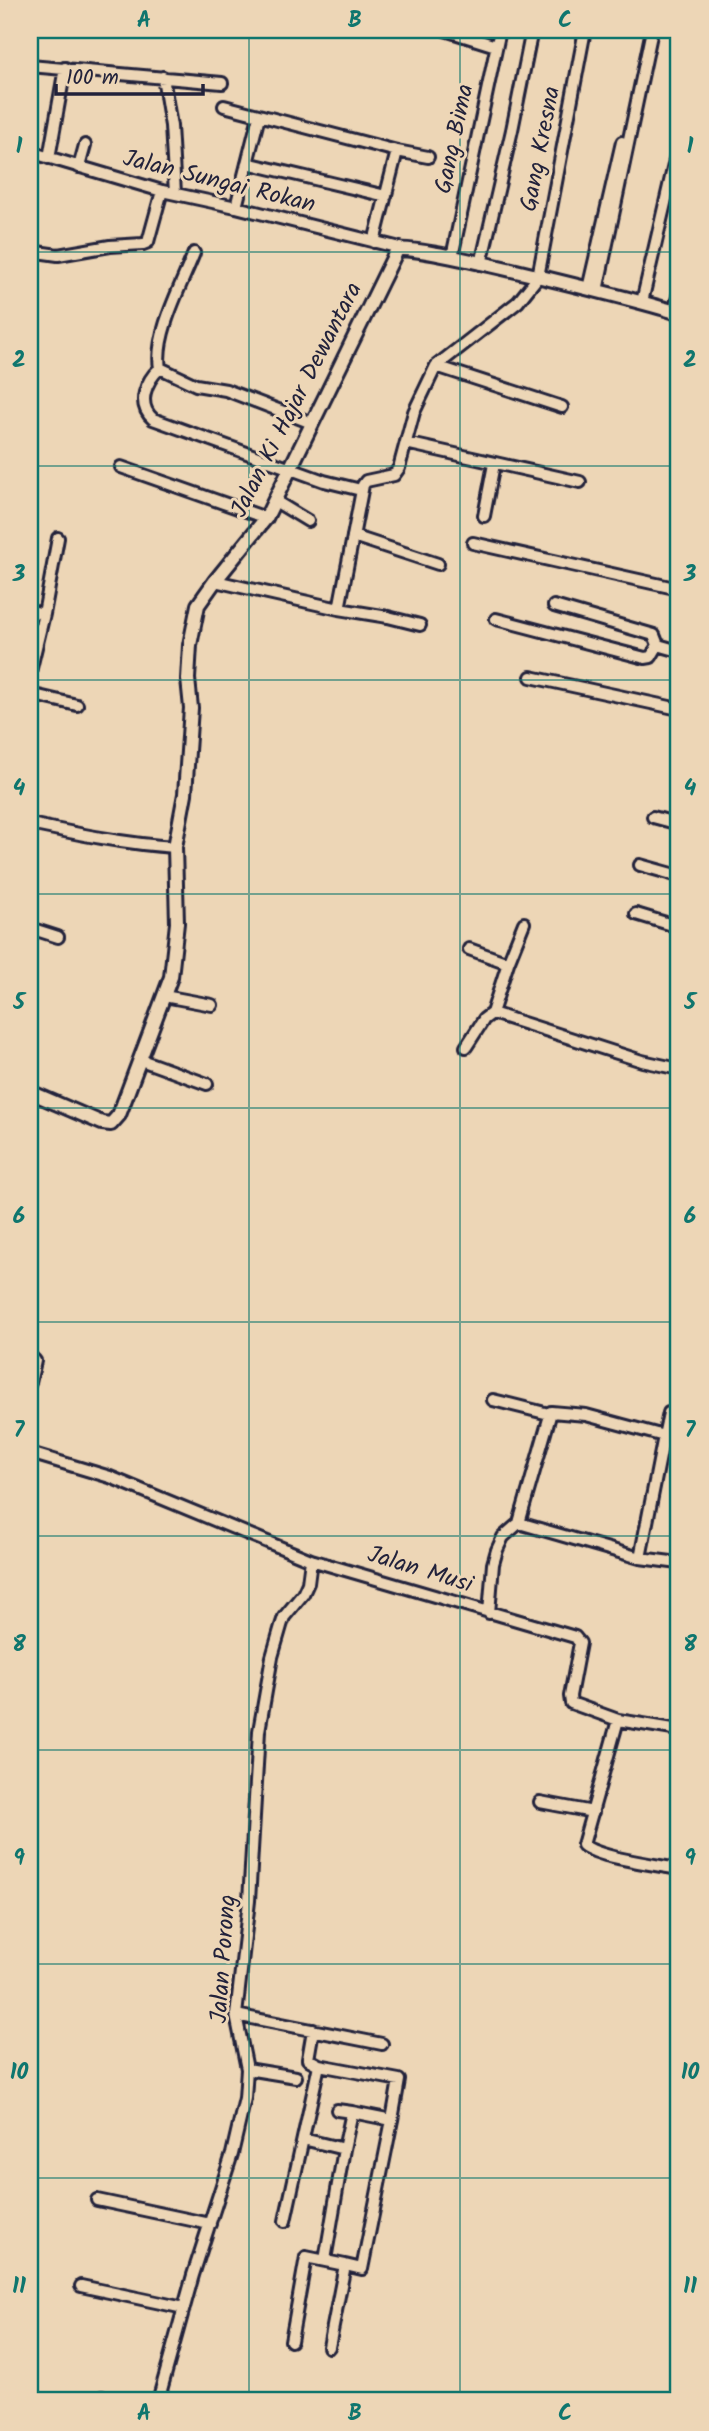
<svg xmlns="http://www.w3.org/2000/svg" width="709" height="2431" viewBox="0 0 709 2431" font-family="Kalam,sans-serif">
<rect width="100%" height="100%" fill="#edd6b6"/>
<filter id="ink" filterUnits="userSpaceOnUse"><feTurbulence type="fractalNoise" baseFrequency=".0143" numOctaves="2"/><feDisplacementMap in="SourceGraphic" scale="14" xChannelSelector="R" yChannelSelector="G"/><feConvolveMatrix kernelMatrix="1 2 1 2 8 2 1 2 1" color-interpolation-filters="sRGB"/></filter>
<g filter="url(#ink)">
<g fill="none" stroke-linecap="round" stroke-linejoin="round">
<defs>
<path id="minor" d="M 445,30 L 496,46
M 30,66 L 222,83
M 163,77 L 171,126 L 175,193
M 224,106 L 397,151 L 374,242
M 397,151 L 428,157
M 30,152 L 162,191 L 236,207 L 400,248
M 49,158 L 65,68
M 247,163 L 386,196
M 79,167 L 85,145
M 236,207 L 259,116
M 30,251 L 58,255 L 110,246 L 143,244 L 148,242 L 162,191
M 194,253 C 182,284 154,335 160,368 L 196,385 L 226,390 L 312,423
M 452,257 L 500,30
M 481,264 L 512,130 L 532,30
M 588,289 L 622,142
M 597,291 L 652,30
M 642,302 L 679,143
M 674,312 L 679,293
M 436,366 L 562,407
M 160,368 C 146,381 136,404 153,419 L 324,481 L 361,490
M 406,443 L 580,482
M 121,467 L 266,518
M 275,501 L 308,521
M 484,516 L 494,464
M 353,536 L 438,564
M 473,543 L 679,589
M 215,581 L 339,609 L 363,485 L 366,481 L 394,475 L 399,468 L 414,412 L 436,366 L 518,302 L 538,277 L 585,30
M 554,606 L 654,635 L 658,645 L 679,651
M 339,609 L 388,617 L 420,625
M 30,611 L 44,614
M 496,619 L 645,658 L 651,657 L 658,645
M 30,672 L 44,614 L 58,538
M 531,677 L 679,709
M 30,694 L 77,705
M 653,817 L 679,824
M 30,824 C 78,834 126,844 175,847
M 640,865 L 679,876
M 636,914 L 679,927
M 30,928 L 58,937
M 469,949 L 508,963 L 492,1013 L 642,1061 L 679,1069
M 508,963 L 524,923
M 164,996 L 212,1005
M 466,1047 L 484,1019 L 492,1013
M 141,1060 L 207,1084
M 30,1356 L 35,1361 L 30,1383
M 493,1400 L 549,1414
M 664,1436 L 669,1413 L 679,1412
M 30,1453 L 110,1477 L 311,1560 L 575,1637 L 580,1643 L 570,1696 L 571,1703 L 618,1720 L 679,1730
M 519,1523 L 640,1558 L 679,1563
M 489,1613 L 493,1564 L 497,1550 L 503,1537 L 519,1523 L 551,1412 L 586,1415 L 664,1436 L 640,1558
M 618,1720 L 583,1845 C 599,1858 657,1865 679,1869
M 540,1802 L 593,1812
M 236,2015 L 382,2044
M 319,2065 L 399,2080 L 392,2120 L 352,2112
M 247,2069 L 296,2077
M 303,2139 L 344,2149 L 352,2112 L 337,2110
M 97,2200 L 210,2224
M 285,2221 L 319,2065 L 308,2059 L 313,2030
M 325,2260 L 344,2149
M 81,2286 L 184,2308
M 291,2341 L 306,2257 L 345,2265
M 329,2347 L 345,2265 L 362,2269 L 392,2120
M 101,2401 L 102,2397
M 158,2401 L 193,2275 L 232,2154 L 245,2098 L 247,2069 L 236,2015 L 249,1901 L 259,1731 L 272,1657 L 281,1626 L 284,1617 L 303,1594 L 308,1583 L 311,1560"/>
<path id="major" d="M 30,1092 L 102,1123 L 111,1124 L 119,1115 L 171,977 L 177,923 L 175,847 L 185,794 L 191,708 L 188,679 L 190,645 L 198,605 L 215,581 L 266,518 L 397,250 C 413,242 646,303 679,313"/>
</defs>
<use href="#minor" stroke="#22223b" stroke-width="16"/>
<use href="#major" stroke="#22223b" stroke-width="18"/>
<use href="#minor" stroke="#edd6b6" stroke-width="10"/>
<use href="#major" stroke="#edd6b6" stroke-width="12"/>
</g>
</g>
<path fill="none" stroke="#0f766e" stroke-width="2" stroke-opacity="0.55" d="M 249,30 L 249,2401M 460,30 L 460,2401M 30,252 L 679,252M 30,466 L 679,466M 30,680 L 679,680M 30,894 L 679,894M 30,1108 L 679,1108M 30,1322 L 679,1322M 30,1536 L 679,1536M 30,1750 L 679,1750M 30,1964 L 679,1964M 30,2178 L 679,2178"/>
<g text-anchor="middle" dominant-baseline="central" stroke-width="6" stroke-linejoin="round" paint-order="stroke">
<g font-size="24" fill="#22223b" stroke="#edd6b6">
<text transform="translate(455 139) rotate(-78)">Gang Bima</text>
<text transform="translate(541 149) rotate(-79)">Gang Kresna</text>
<text transform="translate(219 182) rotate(14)">Jalan Sungai Rokan</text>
<text transform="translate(297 400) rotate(-63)">Jalan Ki Hajar Dewantara</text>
<text transform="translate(420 1570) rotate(17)">Jalan Musi</text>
<text transform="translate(224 1959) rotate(-86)">Jalan Porong</text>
</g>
</g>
<rect width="709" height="2431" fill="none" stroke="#edd6b6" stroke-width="77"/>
<path d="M56 84v10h147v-10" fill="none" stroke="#22223b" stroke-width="3.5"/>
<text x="66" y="84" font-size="21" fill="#22223b" stroke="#edd6b6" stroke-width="5" paint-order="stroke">100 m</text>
<rect x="38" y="38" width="632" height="2354" fill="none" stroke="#0f766e" stroke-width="2.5"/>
<g font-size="23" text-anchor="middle" font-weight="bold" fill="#0f766e">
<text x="144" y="27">A</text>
<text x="355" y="27">B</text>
<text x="565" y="27">C</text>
<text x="19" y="153">1</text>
<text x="690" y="153">1</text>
<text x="19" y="367">2</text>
<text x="690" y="367">2</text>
<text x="19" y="581">3</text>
<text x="690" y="581">3</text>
<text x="19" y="795">4</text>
<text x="690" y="795">4</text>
<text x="19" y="1009">5</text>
<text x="690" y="1009">5</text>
<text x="19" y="1223">6</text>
<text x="690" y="1223">6</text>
<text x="19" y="1437">7</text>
<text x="690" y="1437">7</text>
<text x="19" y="1651">8</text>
<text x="690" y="1651">8</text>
<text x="19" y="1865">9</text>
<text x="690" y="1865">9</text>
<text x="19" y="2079">10</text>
<text x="690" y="2079">10</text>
<text x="19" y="2293">11</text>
<text x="690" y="2293">11</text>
<text x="144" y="2420">A</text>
<text x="355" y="2420">B</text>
<text x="565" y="2420">C</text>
</g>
</svg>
